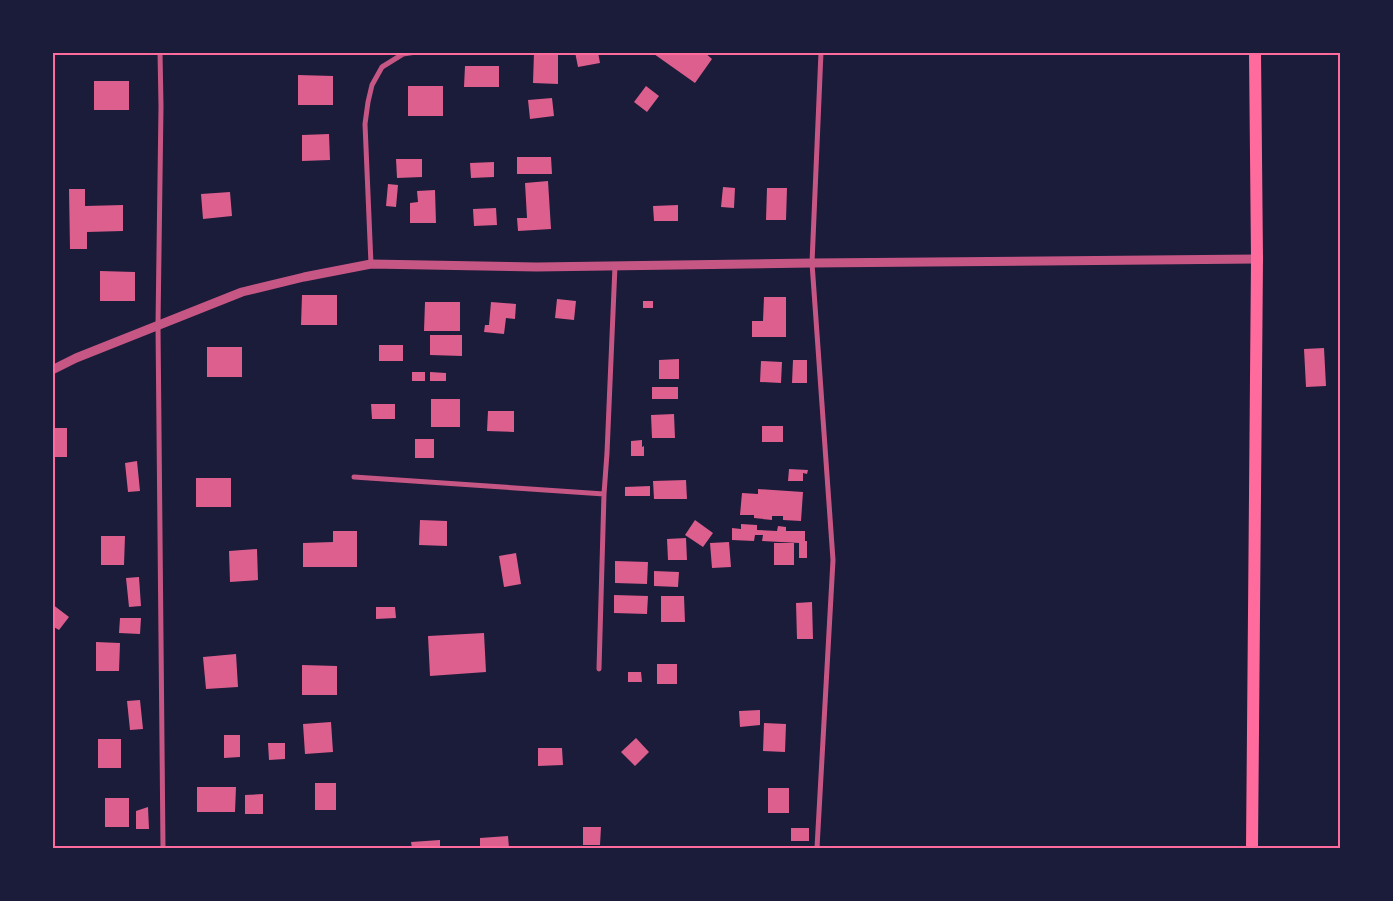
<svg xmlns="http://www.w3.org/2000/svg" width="1393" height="901" viewBox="0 0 1393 901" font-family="'IBM Plex Serif',serif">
<rect width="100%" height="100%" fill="#1b1b3a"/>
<path fill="#dd5f8e" d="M 534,52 L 558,52 L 558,84 L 533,83 Z
M 575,52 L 598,52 L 600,63 L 578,67 Z
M 655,52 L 704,52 L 712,59 L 695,83 L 654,54 Z
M 465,66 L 499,66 L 499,87 L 464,87 Z
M 298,75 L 333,76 L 333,105 L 298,105 Z
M 94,81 L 129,81 L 129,110 L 94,110 Z
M 408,86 L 443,86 L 443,116 L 408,116 Z
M 646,86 L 659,96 L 647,112 L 634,102 Z
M 552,98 L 554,116 L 530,119 L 528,100 Z
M 329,134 L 330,160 L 302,161 L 302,135 Z
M 517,157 L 551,157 L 552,174 L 517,174 Z
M 396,159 L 422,159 L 422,177 L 397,178 Z
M 494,162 L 494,177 L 471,178 L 470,163 Z
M 548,181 L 551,229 L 518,231 L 517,218 L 527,218 L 525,183 Z
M 388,184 L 398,185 L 396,207 L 386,206 Z
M 723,187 L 735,188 L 734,208 L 721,207 Z
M 767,188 L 787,188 L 786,220 L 766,220 Z
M 69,189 L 85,189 L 85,206 L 123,205 L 123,231 L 87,232 L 87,249 L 70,249 Z
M 435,190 L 436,223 L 410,223 L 410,203 L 418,202 L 417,191 Z
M 230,192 L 232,216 L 203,219 L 201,194 Z
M 678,205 L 678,221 L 654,221 L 653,206 Z
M 496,208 L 497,225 L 474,226 L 473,209 Z
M 100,271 L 135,272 L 135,301 L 100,301 Z
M 302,295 L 337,295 L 337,325 L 301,325 Z
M 764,297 L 786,297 L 786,337 L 752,337 L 752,321 L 763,321 Z
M 557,299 L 576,301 L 574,320 L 555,318 Z
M 643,301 L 653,301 L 653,308 L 643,308 Z
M 425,302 L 460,302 L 460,331 L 424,331 Z
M 491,302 L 516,304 L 515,319 L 506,318 L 504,334 L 484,332 L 485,325 L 489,325 Z
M 430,335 L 462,335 L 462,356 L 430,355 Z
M 379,345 L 403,345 L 403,361 L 379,361 Z
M 207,347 L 242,347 L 242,377 L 207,377 Z
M 1324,348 L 1326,386 L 1306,387 L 1304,349 Z
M 679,359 L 679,379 L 659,379 L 659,360 Z
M 793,360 L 807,360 L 807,383 L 792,383 Z
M 761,361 L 782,362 L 781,383 L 760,382 Z
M 412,372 L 425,372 L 425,381 L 412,381 Z
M 430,372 L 446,373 L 446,381 L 430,381 Z
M 652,387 L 678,387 L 678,399 L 652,399 Z
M 431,399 L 460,399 L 460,427 L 431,427 Z
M 371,404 L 395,404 L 395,419 L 372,419 Z
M 488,411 L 514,411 L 514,432 L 487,431 Z
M 674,414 L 675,438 L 652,438 L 651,415 Z
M 762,426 L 783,426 L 783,442 L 762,442 Z
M 52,428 L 67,428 L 67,457 L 52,457 Z
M 415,439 L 434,439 L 434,458 L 415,458 Z
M 642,440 L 642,447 L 644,446 L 644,456 L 631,456 L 631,441 Z
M 137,461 L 140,491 L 128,492 L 125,463 Z
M 789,469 L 808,470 L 807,474 L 803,473 L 803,481 L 788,481 Z
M 196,478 L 231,478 L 231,507 L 196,507 Z
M 686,480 L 687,499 L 654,499 L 653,481 Z
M 650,486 L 650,496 L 625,496 L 625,487 Z
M 758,489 L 803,492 L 801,521 L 783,520 L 783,516 L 772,516 L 772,520 L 754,518 L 754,515 L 740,515 L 742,493 L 758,494 Z
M 420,520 L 447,521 L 447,546 L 419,545 Z
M 695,520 L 713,533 L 703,547 L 685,535 Z
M 741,524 L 757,525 L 757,530 L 777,531 L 778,526 L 786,527 L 786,531 L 805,531 L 805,541 L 807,541 L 807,558 L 799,558 L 799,543 L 762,541 L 763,535 L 755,535 L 754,541 L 732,540 L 732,528 L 741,529 Z
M 333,531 L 357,531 L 357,567 L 303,567 L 303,543 L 333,542 Z
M 101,536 L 125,536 L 124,565 L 101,565 Z
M 686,538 L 687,560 L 668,560 L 667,539 Z
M 729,542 L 731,567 L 712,568 L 710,543 Z
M 774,543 L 794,543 L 794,565 L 774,565 Z
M 257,549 L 258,580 L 230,582 L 229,551 Z
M 516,553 L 521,584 L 504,587 L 499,556 Z
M 615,561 L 648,562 L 647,584 L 615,583 Z
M 654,571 L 679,572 L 678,587 L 654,586 Z
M 139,577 L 141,606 L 129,607 L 126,578 Z
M 614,595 L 648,596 L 647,614 L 614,613 Z
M 661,596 L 684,596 L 685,622 L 661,622 Z
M 812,602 L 813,639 L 797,639 L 796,603 Z
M 52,604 L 69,617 L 59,630 L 52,626 Z
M 376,607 L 395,607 L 396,618 L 376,619 Z
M 120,618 L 141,618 L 140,634 L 119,633 Z
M 484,633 L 486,672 L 430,676 L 428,636 Z
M 96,642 L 120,643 L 119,671 L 96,671 Z
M 236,654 L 238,687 L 206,689 L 203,657 Z
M 657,664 L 677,664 L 677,684 L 657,684 Z
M 302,665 L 337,666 L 337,695 L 302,695 Z
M 628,672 L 641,672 L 642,682 L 628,682 Z
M 140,700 L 143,729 L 130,730 L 127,701 Z
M 760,710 L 760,725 L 740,727 L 739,711 Z
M 331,722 L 333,752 L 305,754 L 303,724 Z
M 764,723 L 786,724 L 785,752 L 763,751 Z
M 224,735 L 240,735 L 240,757 L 224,758 Z
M 636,738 L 649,752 L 635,766 L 621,752 Z
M 98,739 L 121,739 L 121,768 L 98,768 Z
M 268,743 L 285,743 L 285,759 L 269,760 Z
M 538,748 L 562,748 L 563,765 L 538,766 Z
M 315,783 L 336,783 L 336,810 L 315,810 Z
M 197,787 L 236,787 L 235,812 L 197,812 Z
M 768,788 L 789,788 L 789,813 L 768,813 Z
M 263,794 L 263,814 L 245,814 L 245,795 Z
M 105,798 L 129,798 L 129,827 L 105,827 Z
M 148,807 L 149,829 L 136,829 L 136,811 Z
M 583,827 L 601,827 L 600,845 L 583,845 Z
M 791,828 L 809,828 L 809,841 L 791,841 Z
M 508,836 L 509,848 L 480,848 L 480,838 Z
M 440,840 L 440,848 L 412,848 L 411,842 Z
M 316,846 L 343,846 L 343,848 L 315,848 Z"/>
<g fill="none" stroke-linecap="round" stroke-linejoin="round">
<path stroke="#c65784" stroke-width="5" d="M 160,52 L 161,106 L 158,325 L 163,848
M 371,264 L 365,124 L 368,102 L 372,85 L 382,67 L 403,54 L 416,52
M 354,477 L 604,494
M 599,669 L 604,494 L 607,453 L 615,266
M 817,848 L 833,560 L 812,263 L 821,52"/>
<path stroke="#c65784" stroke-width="9" d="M 52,370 L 76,358 L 242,292 L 304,277 L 371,264 L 537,267 L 812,263 L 1257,259"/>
<path stroke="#ff6b9d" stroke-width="12" d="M 1252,848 L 1257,259 L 1255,52"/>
</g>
<rect width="1393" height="901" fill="none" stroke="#1b1b3a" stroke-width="108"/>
<rect x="54" y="54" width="1285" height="793" fill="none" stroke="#ff6b9d" stroke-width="2"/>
</svg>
